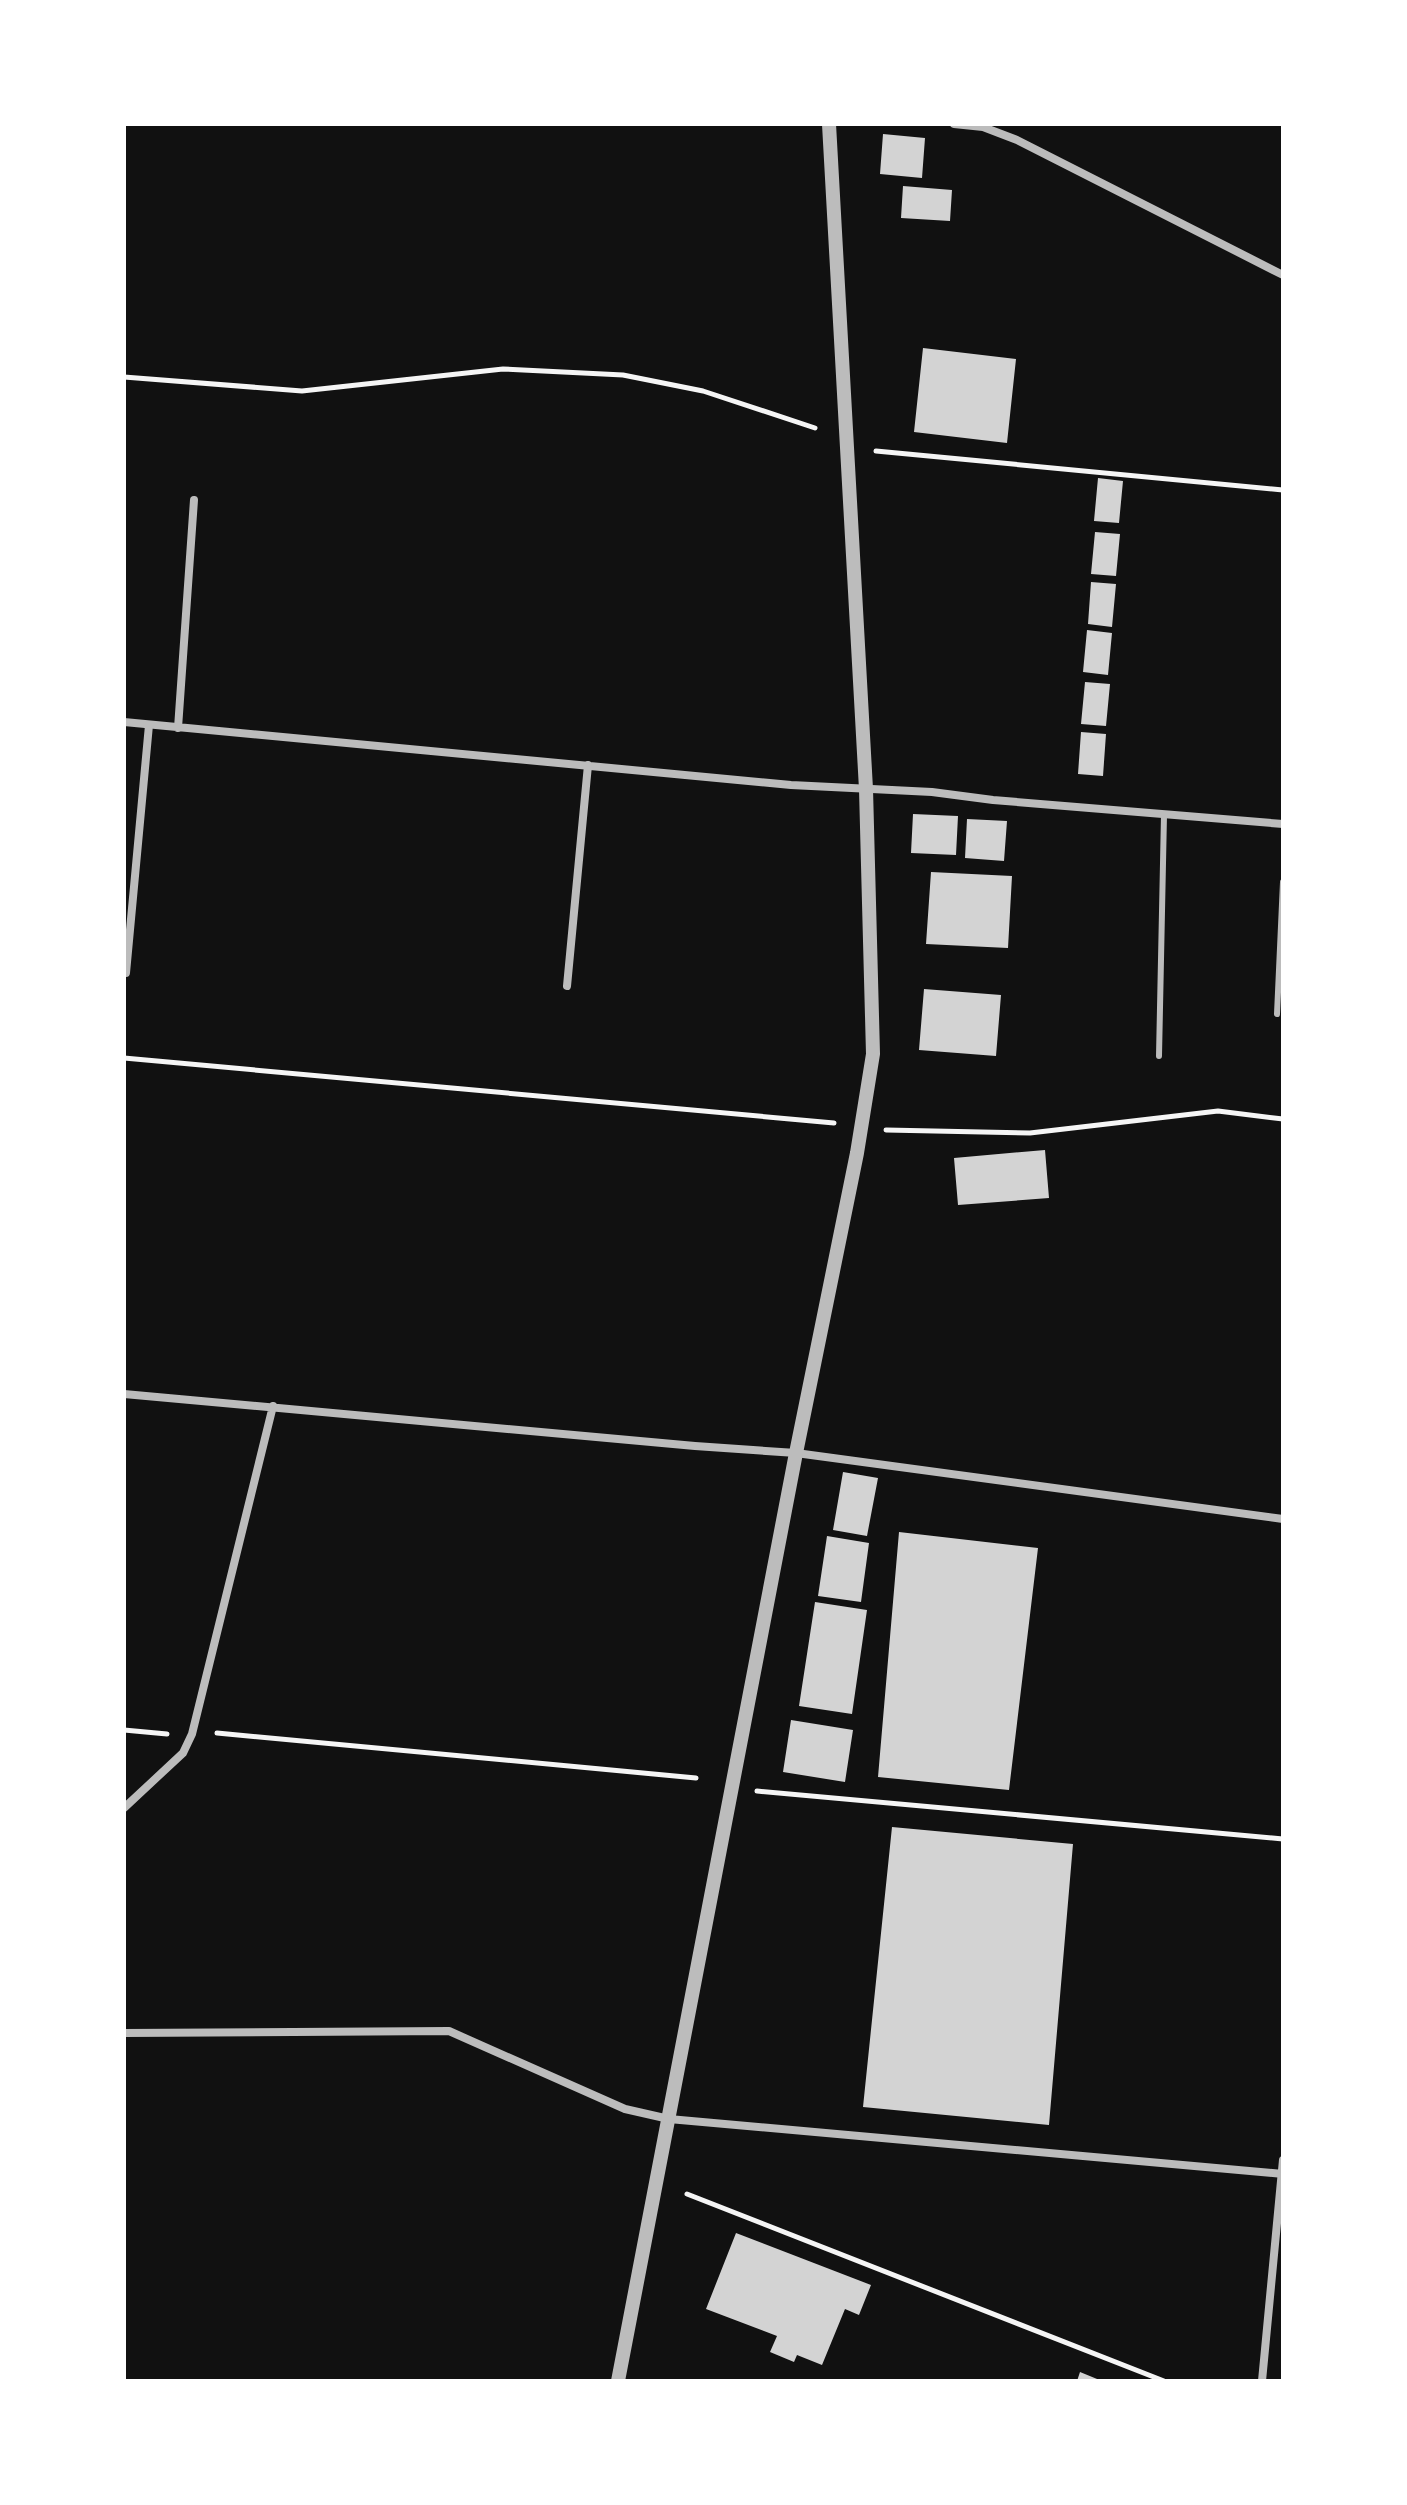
<svg xmlns="http://www.w3.org/2000/svg" width="1407" height="2505" viewBox="0 0 1407 2505" font-family="'Asap Condensed',sans-serif">
<rect width="100%" height="100%" fill="#111"/>
<path fill="#d3d3d3" d="M 883,134 L 925,138 L 922,178 L 880,174 Z
M 903,186 L 952,190 L 950,221 L 901,218 Z
M 923,348 L 1016,359 L 1007,443 L 914,432 Z
M 1098,478 L 1123,481 L 1119,523 L 1094,521 Z
M 1095,532 L 1120,534 L 1116,576 L 1091,574 Z
M 1091,582 L 1116,584 L 1112,627 L 1088,624 Z
M 1087,630 L 1112,633 L 1108,675 L 1083,672 Z
M 1085,682 L 1110,684 L 1106,726 L 1081,724 Z
M 1081,732 L 1106,734 L 1103,776 L 1078,774 Z
M 913,814 L 958,816 L 956,855 L 911,853 Z
M 967,819 L 1007,821 L 1004,861 L 965,858 Z
M 931,872 L 1012,876 L 1008,948 L 926,944 Z
M 924,989 L 1001,995 L 996,1056 L 919,1050 Z
M 1045,1150 L 1049,1198 L 958,1205 L 954,1158 Z
M 843,1472 L 878,1478 L 867,1536 L 833,1530 Z
M 899,1532 L 1038,1548 L 1009,1790 L 878,1777 Z
M 827,1536 L 869,1543 L 861,1602 L 818,1596 Z
M 815,1602 L 867,1610 L 852,1714 L 799,1706 Z
M 791,1720 L 853,1730 L 845,1782 L 783,1772 Z
M 892,1827 L 1073,1844 L 1049,2125 L 863,2107 Z
M 736,2233 L 871,2285 L 859,2315 L 845,2309 L 822,2365 L 797,2355 L 794,2362 L 770,2352 L 777,2336 L 706,2309 Z
M 1080,2372 L 1102,2381 L 1077,2381 Z"/>
<g fill="none" stroke-linecap="round" stroke-linejoin="round">
<path stroke="#f5f5f5" stroke-width="5" d="M 124,377 L 302,391 L 503,369 L 623,375 L 703,391 L 815,428
M 876,451 L 1283,490
M 124,1058 L 834,1123
M 886,1130 L 1030,1133 L 1218,1111 L 1283,1119
M 124,1730 L 167,1734
M 217,1733 L 696,1778
M 757,1791 L 1283,1839
M 687,2194 L 1164,2381"/>
<path stroke="#bcbcbc" stroke-width="6" d="M 1277,1014 L 1283,882
M 1159,1056 L 1164,815"/>
<path stroke="#bcbcbc" stroke-width="8" d="M 954,124 L 983,127 L 1017,140 L 1283,275
M 124,722 L 791,785 L 932,792 L 993,800 L 1283,824
M 178,728 L 194,500
M 126,973 L 149,725
M 567,986 L 588,765
M 124,1394 L 695,1446 L 796,1453 L 1283,1519
M 124,1808 L 183,1753 L 192,1734 L 273,1406
M 124,2033 L 449,2031 L 625,2109 L 669,2119 L 1283,2174
M 1262,2381 L 1283,2160"/>
<path stroke="#bcbcbc" stroke-width="14" d="M 618,2381 L 796,1453 L 857,1153 L 873,1054 L 866,789 L 829,124"/>
</g>
<rect width="1407" height="2505" fill="none" stroke="#ffffff" stroke-width="252"/>
</svg>
